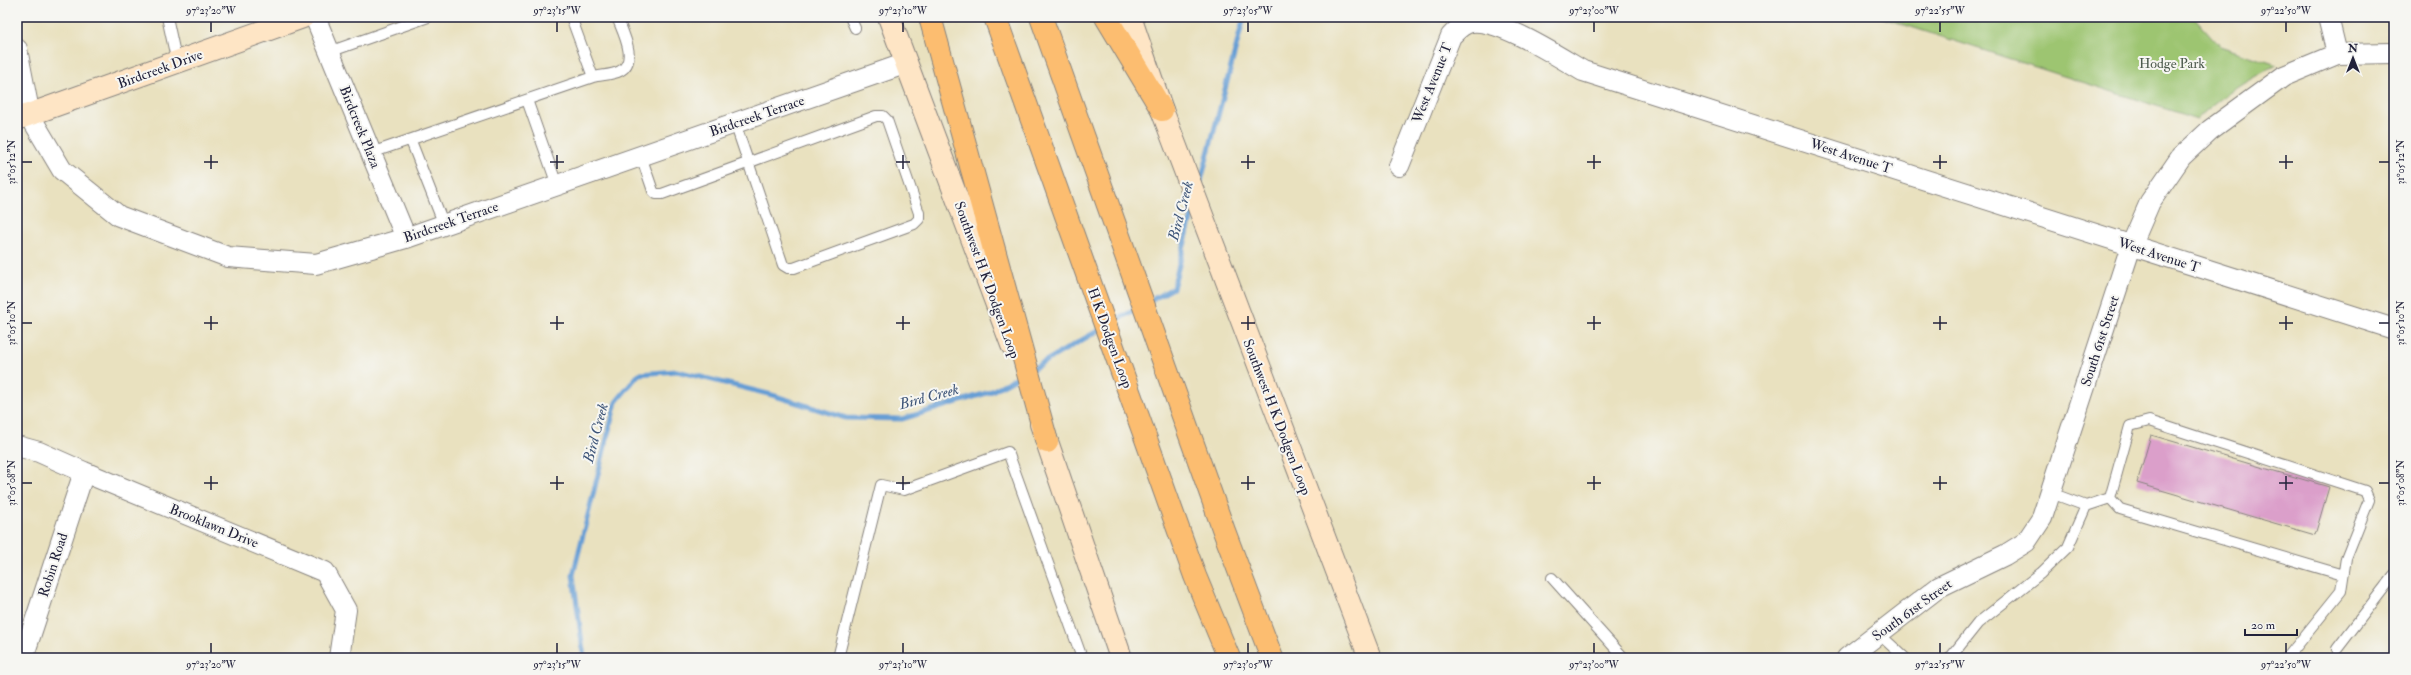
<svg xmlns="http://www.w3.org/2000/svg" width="2411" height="675" viewBox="0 0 2411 675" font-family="'IM FELL Double Pica',serif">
<rect width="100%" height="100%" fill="#f6f6f2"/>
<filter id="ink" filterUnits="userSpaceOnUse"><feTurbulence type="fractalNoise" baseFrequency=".025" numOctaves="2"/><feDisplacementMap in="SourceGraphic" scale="8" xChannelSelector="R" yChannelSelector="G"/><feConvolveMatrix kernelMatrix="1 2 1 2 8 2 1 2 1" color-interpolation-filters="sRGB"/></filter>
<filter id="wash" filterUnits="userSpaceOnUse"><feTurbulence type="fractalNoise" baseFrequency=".012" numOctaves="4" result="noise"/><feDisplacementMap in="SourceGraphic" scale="16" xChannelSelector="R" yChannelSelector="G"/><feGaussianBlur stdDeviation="0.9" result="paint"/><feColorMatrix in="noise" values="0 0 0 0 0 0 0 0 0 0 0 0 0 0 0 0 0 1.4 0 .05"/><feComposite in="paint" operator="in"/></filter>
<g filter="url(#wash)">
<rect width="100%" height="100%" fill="#e9e1bf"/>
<path fill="#9dc571" stroke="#607456" d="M 1880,17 L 2194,17 L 2220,46 L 2277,65 C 2247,80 2221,96 2197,119 Z"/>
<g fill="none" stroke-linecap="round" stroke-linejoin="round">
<path stroke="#669ed4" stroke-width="5" d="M 1199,188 L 1244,17
M 1148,302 L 1173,288 L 1193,211
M 1110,324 L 1139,307
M 1032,369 L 1101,329
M 584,658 L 573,575 L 616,402 L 639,374 L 677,371 L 772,395 L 846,418 L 902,419 L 990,392 L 1023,374"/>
</g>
<g id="blocks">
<path fill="#db9fca" d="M 2151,435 L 2329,487 L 2315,535 L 2137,483 Z"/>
</g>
</g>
<g filter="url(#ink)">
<use href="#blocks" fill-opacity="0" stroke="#86827d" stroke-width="1"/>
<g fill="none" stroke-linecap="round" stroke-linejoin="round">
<defs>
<path id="lane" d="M 167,17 L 177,63
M 571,17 L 593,77
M 850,17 L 855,28
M 329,52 L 428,17
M 527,100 L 557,185
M 411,141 L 444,225
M 371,153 L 593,77 C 601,75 613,75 620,71 C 639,61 622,31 617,17
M 641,156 L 653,191 L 656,194 L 662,194 L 876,116 L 883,116 L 887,120 L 919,213 L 919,219 L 914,224 L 794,268 L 788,268 L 783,265 L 735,123
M 2051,493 L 2086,506 L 2110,498 L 2130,426 L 2149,421 L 2365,491 L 2369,500 L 2346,558 L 2341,591 L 2287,658
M 2110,498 L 2120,509 L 2343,575
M 1552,578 L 1624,658
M 1879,634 L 1905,658
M 2337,649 L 2394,575
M 838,658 L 881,485 L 904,490 L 1008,452 L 1082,658
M 1950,658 L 1978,623 L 2041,573 L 2068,547 L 2086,506"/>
<path id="street" d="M 315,17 L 406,238
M 2328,17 L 2337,54
M 17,49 L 30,116 L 62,170 L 119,216 L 228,257 L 316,264 L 406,238 L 907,63
M 1399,166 L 1451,36 C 1457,30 1462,24 1471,22 C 1499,18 1557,56 1583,71 L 2394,329
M 17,446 L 39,452 L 84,472 L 325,572 L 346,610 L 339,658
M 23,658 L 84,472
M 1847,658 L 1939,587 L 2005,555 L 2026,542 L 2042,518 L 2131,246 L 2150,202 L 2181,157 L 2210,130 L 2284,76 L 2337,54 L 2394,53"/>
<path id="secondary" d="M 889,17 L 1012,345
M 1130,17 L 1162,110 L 1370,658
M 17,119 L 303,17
M 1041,424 L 1121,658"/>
<path id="highway" d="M 930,17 L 1047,442
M 995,17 L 1195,576 L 1229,658
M 1041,17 L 1224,531 L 1272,658
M 1106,17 L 1162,110"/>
</defs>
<use href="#lane" stroke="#86827d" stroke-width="12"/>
<use href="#street" stroke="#86827d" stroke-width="22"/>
<use href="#secondary" stroke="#86827d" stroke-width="24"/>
<use href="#highway" stroke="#86827d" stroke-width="24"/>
<use href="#lane" stroke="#fff" stroke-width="10"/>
<use href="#street" stroke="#fff" stroke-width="20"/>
<use href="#secondary" stroke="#fee5c5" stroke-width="22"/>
<use href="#highway" stroke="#fcbd6f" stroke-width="22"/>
</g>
</g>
<path fill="none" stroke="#22223b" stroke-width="1.5" d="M 211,22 L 211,32M 557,22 L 557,32M 903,22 L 903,32M 1248,22 L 1248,32M 1594,22 L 1594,32M 1940,22 L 1940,32M 2286,22 L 2286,32M 211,155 L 211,169M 557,155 L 557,169M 903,155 L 903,169M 1248,155 L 1248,169M 1594,155 L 1594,169M 1940,155 L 1940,169M 2286,155 L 2286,169M 22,162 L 32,162M 204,162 L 218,162M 550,162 L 564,162M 896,162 L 910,162M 1241,162 L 1255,162M 1587,162 L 1601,162M 1933,162 L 1947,162M 2279,162 L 2293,162M 2379,162 L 2389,162M 211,316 L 211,330M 557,316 L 557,330M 903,316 L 903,330M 1248,316 L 1248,330M 1594,316 L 1594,330M 1940,316 L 1940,330M 2286,316 L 2286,330M 22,323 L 32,323M 204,323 L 218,323M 550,323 L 564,323M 896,323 L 910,323M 1241,323 L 1255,323M 1587,323 L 1601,323M 1933,323 L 1947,323M 2279,323 L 2293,323M 2379,323 L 2389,323M 211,476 L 211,490M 557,476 L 557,490M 903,476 L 903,490M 1248,476 L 1248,490M 1594,476 L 1594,490M 1940,476 L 1940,490M 2286,476 L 2286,490M 22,483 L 32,483M 204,483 L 218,483M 550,483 L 564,483M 896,483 L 910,483M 1241,483 L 1255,483M 1587,483 L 1601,483M 1933,483 L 1947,483M 2279,483 L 2293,483M 2379,483 L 2389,483M 211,643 L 211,653M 557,643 L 557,653M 903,643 L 903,653M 1248,643 L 1248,653M 1594,643 L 1594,653M 1940,643 L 1940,653M 2286,643 L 2286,653"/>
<g text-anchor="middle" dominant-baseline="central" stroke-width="4" stroke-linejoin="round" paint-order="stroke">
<g font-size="14" fill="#4d5b4e" stroke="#f6f6f2">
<text x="2172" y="63">Hodge Park</text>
</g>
<g font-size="14" fill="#22223b" stroke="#f6f6f2">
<text transform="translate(160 69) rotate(-20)">Birdcreek Drive</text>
<text transform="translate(1432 83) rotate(-68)">West Avenue T</text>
<text transform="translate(757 116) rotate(-19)">Birdcreek Terrace</text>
<text transform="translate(360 127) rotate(68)">Birdcreek Plaza</text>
<text transform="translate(1851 156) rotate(18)">West Avenue T</text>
<text transform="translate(451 222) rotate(-19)">Birdcreek Terrace</text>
<text transform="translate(2159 255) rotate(18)">West Avenue T</text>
<text transform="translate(987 280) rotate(70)">Southwest H K Dodgen Loop</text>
<text transform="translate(1110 338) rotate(70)">H K Dodgen Loop</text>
<text transform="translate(2100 341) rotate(-72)">South 61st Street</text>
<text transform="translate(1277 417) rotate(69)">Southwest H K Dodgen Loop</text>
<text transform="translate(214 526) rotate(22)">Brooklawn Drive</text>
<text transform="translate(53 565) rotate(-72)">Robin Road</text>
<text transform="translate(1912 610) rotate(-36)">South 61st Street</text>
</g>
<g font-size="15" font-style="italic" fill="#3d5478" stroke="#f6f6f2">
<text transform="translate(1181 211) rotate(-75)">Bird Creek</text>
<text transform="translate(929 397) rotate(-15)">Bird Creek</text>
<text transform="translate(596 433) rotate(-75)">Bird Creek</text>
</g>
</g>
<rect width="2411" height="675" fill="none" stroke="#f6f6f2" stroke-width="44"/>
<g transform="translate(2353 58)" stroke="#f6f6f2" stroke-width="3" paint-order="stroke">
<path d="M0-3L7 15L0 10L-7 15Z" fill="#22223b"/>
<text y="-6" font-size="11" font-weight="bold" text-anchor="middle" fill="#22223b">N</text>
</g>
<path d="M2245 629v6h52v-6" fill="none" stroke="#22223b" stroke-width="2"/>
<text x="2251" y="629" font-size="12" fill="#22223b" stroke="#f6f6f2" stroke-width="3" paint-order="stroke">20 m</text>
<rect x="22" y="22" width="2367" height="631" fill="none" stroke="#22223b" stroke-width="1.5"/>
<g font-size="10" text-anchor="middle" fill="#22223b">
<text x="211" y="14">97°23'20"W</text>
<text x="557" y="14">97°23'15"W</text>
<text x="903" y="14">97°23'10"W</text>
<text x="1248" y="14">97°23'05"W</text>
<text x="1594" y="14">97°23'00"W</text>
<text x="1940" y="14">97°22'55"W</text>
<text x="2286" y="14">97°22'50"W</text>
<text transform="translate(11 162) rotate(-90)" y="4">31°05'12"N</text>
<text transform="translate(2400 162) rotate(-90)" y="4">31°05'12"N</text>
<text transform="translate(11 323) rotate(-90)" y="4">31°05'10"N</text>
<text transform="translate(2400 323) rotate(-90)" y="4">31°05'10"N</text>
<text transform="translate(11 483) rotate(-90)" y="4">31°05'08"N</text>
<text transform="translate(2400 483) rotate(-90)" y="4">31°05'08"N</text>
<text x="211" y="668">97°23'20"W</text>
<text x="557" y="668">97°23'15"W</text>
<text x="903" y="668">97°23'10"W</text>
<text x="1248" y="668">97°23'05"W</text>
<text x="1594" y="668">97°23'00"W</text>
<text x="1940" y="668">97°22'55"W</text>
<text x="2286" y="668">97°22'50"W</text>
</g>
</svg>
